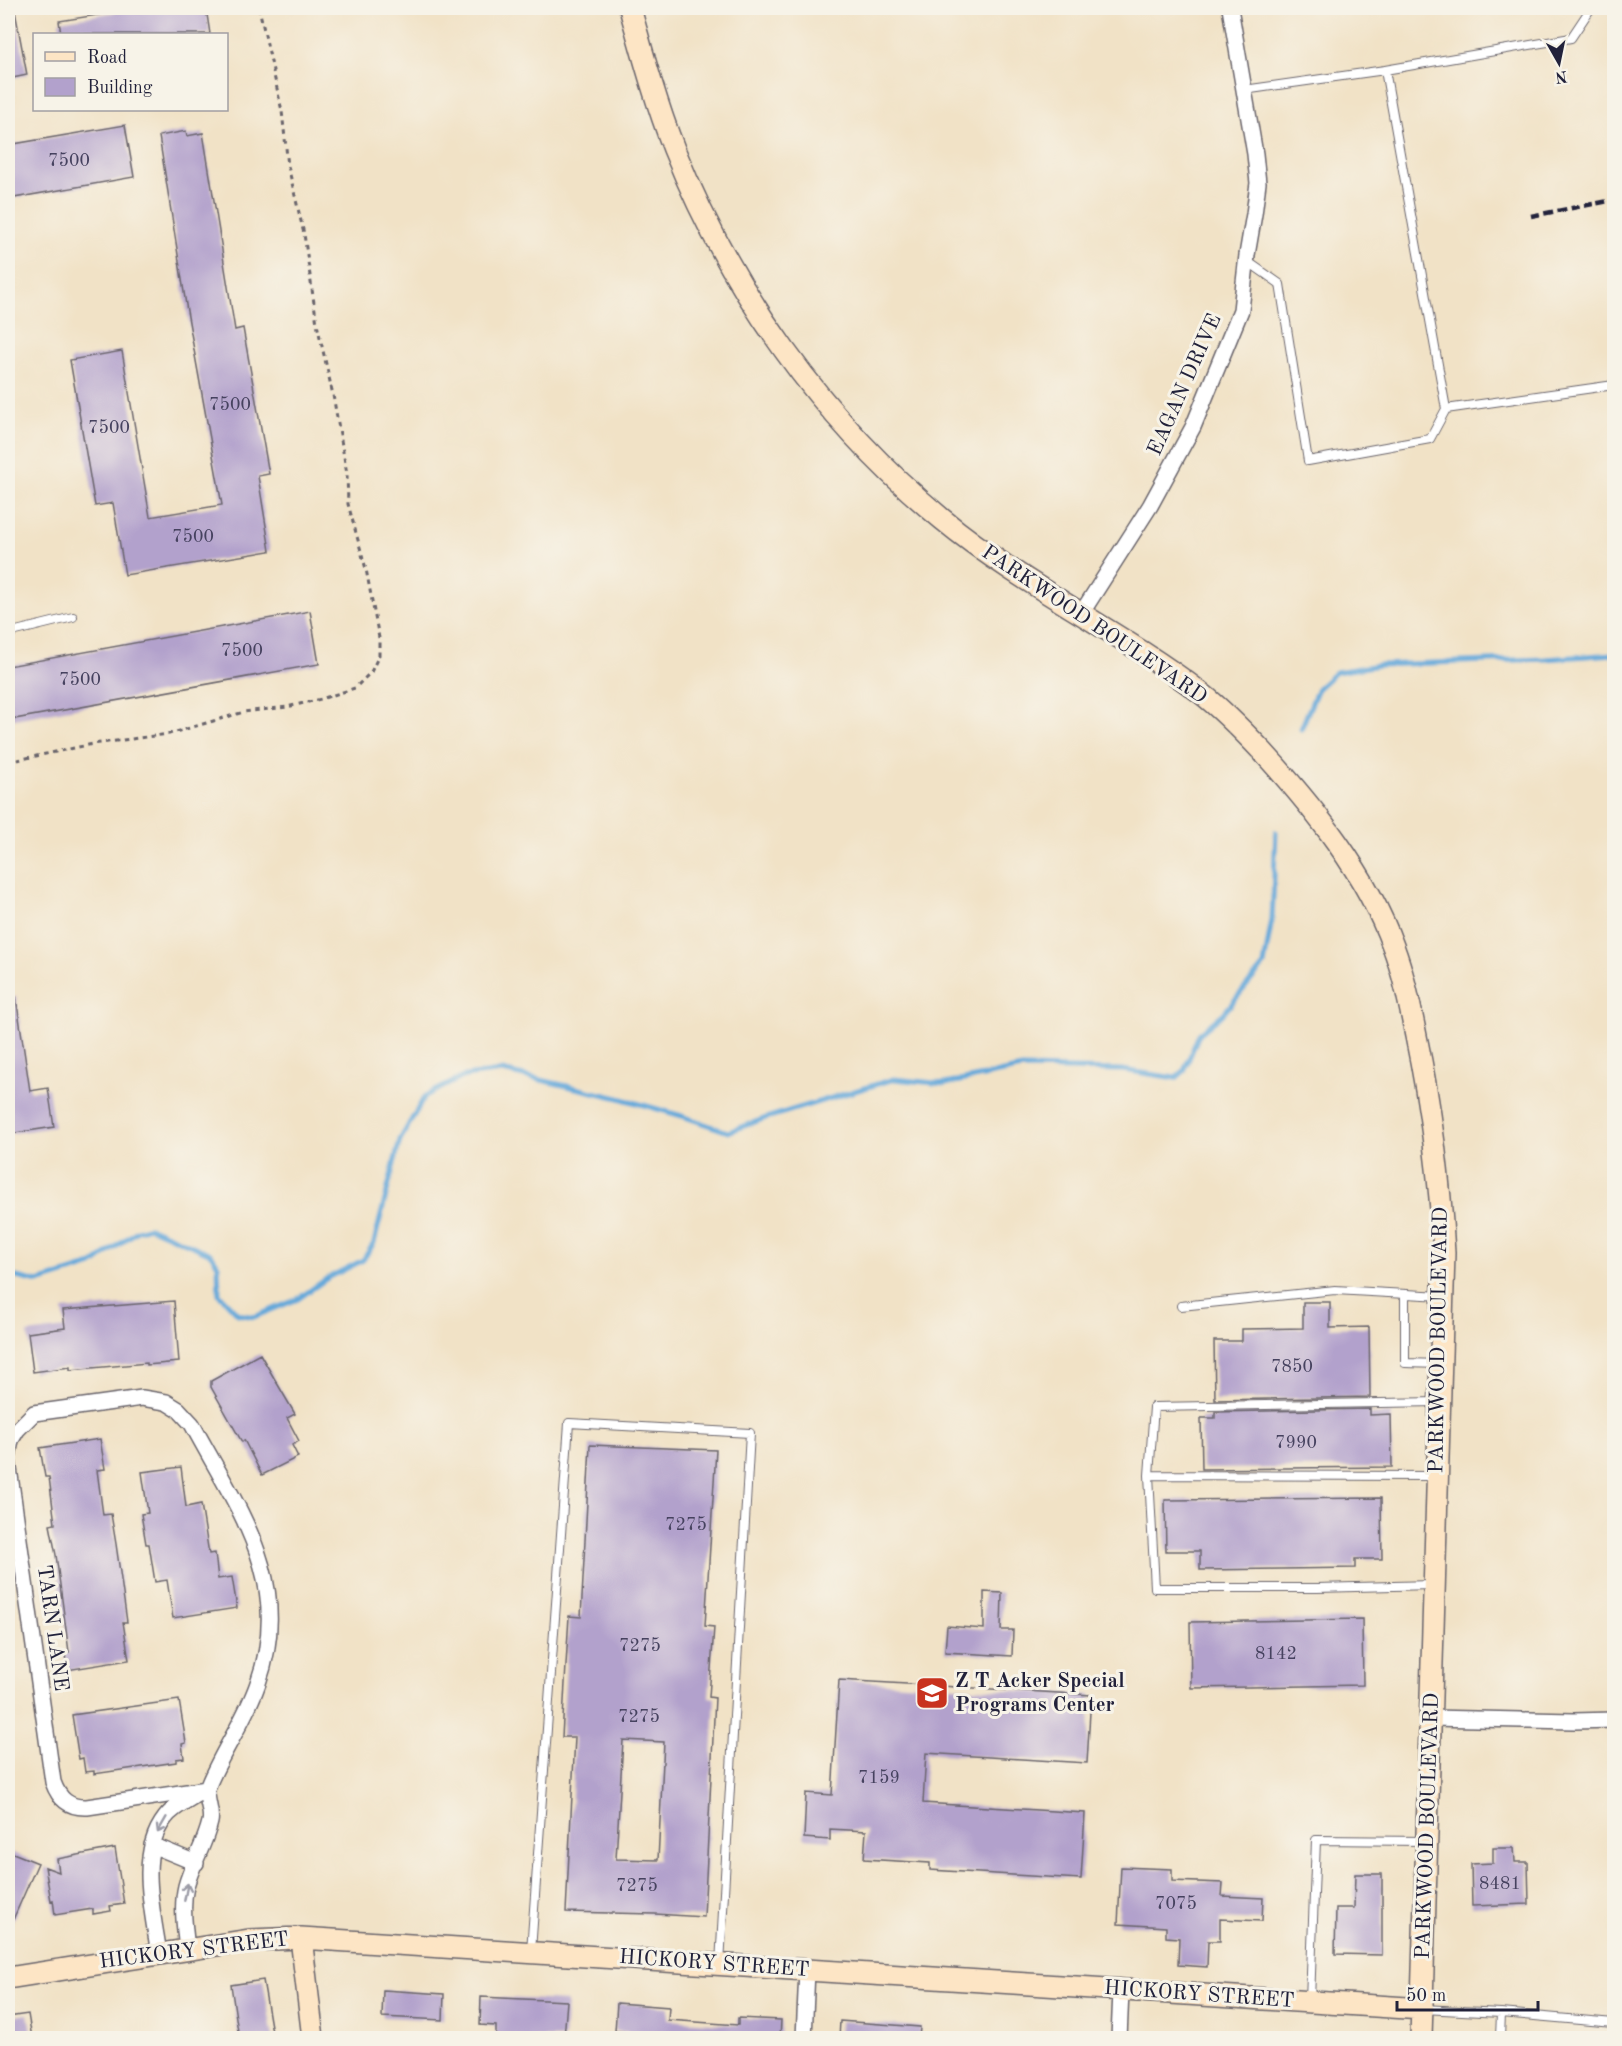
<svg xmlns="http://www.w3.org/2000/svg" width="1622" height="2046" viewBox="0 0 1622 2046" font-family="'Old Standard TT',serif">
<rect width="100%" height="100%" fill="#f7f3e8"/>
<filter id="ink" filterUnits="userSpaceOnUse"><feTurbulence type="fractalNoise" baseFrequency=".0167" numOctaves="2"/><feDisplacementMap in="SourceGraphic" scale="12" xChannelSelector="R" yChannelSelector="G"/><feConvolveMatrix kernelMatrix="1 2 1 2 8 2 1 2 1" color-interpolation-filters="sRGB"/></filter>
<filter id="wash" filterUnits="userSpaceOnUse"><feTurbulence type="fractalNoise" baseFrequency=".008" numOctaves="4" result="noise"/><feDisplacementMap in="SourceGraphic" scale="24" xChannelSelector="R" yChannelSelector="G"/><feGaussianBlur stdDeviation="1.35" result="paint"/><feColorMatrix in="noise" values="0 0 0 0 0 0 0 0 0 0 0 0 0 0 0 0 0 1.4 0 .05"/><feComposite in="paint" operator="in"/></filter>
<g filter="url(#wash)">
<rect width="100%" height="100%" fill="#f1e2c6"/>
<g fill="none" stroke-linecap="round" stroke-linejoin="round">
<path stroke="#65a9da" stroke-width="5" d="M 1301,729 L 1318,688 L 1336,672 L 1379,665 L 1546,659 L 1614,654
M 8,1275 L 38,1282 L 92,1265 L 137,1231 L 149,1227 L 211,1254 L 218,1265 L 219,1294 L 238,1314 L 254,1317 L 298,1299 L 326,1279 L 363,1260 L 374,1243 L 400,1140 L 425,1096 L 465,1076 L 502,1071 L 619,1098 L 682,1116 L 728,1132 L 766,1118 L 894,1079 L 945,1084 L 1022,1068 L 1122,1070 L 1176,1078 L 1184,1071 L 1199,1034 L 1223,1014 L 1264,965 L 1272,919 L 1276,832"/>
</g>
<g id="blocks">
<path fill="#b2a1cc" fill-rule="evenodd" d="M 141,8 L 206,8 L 210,34 L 61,34 L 59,21 Z
M 8,11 L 15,11 L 27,75 L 8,79 Z
M 125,125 L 134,177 L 8,199 L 8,145 Z
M 186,131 L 187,136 L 203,133 L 235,330 L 243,328 L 269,474 L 258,476 L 270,551 L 125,575 L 113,503 L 95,506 L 70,360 L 122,351 L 150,517 L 222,505 L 187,311 L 159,136 Z
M 310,611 L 319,664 L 9,720 L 8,666 Z
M 16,997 L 30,1091 L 48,1088 L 54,1127 L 8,1134 L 8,998 Z
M 174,1301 L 179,1362 L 147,1365 L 147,1363 L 70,1370 L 70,1367 L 33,1372 L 28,1333 L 65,1328 L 63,1310 Z
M 1303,1302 L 1330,1302 L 1330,1328 L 1369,1327 L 1370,1397 L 1215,1400 L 1214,1341 L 1242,1341 L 1242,1329 L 1303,1328 Z
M 260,1354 L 295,1414 L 287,1418 L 299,1441 L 292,1445 L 298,1457 L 262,1475 L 244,1440 L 242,1442 L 211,1387 L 211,1381 Z
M 1370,1409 L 1370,1415 L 1391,1414 L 1392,1467 L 1202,1469 L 1201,1418 L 1215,1418 L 1215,1412 Z
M 100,1439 L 105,1469 L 97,1470 L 103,1515 L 111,1514 L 116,1544 L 127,1622 L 123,1622 L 129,1660 L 67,1670 L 65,1653 L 69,1652 L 56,1555 L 50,1525 L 55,1524 L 49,1477 L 45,1477 L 40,1448 Z
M 590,1445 L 716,1450 L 705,1626 L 714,1627 L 709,1697 L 715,1698 L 704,1917 L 655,1914 L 566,1912 L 575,1737 L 562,1737 L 566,1665 L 569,1616 L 581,1617 ZM 623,1740 L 664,1742 L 658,1860 L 616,1859 Z
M 181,1467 L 186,1507 L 201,1504 L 209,1554 L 215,1553 L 218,1579 L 232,1577 L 237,1608 L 173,1618 L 167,1580 L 155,1582 L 149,1544 L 146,1544 L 141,1514 L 148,1513 L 142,1472 Z
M 1381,1498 L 1382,1559 L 1355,1559 L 1355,1568 L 1200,1570 L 1200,1551 L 1166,1551 L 1165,1500 Z
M 984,1592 L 1002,1593 L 1001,1630 L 1013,1630 L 1012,1656 L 945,1652 L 947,1626 L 984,1629 Z
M 1362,1619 L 1363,1685 L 1191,1688 L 1190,1622 Z
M 839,1680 L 1091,1695 L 1087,1763 L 926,1753 L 923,1803 L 1085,1813 L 1081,1879 L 930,1870 L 930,1863 L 864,1859 L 866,1831 L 830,1829 L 830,1840 L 804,1838 L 806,1793 L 832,1795 Z
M 179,1700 L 186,1743 L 182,1744 L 184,1758 L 176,1759 L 176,1762 L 94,1774 L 94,1771 L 85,1772 L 83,1758 L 79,1759 L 72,1715 Z
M 115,1848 L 124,1904 L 110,1906 L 111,1911 L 93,1914 L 93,1909 L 55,1915 L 53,1900 L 51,1901 L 45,1867 L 59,1872 L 57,1859 Z
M 1493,1848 L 1514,1848 L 1515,1862 L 1528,1862 L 1529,1904 L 1472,1906 L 1471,1864 L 1493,1863 Z
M 8,1851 L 38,1863 L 8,1931 Z
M 1121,1867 L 1172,1869 L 1172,1881 L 1223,1883 L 1222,1896 L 1263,1898 L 1262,1921 L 1220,1919 L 1220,1941 L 1208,1941 L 1207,1967 L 1178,1965 L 1179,1938 L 1166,1937 L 1166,1927 L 1118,1924 Z
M 1355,1874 L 1382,1874 L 1382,1955 L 1335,1954 L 1336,1908 L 1354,1908 Z
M 263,1980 L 273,2038 L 239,2038 L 231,1985 Z
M 383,1990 L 444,1994 L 443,2020 L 382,2017 Z
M 481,1997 L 567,2001 L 564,2038 L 496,2038 L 496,2026 L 480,2025 Z
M 617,2003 L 669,2007 L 668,2020 L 738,2025 L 738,2018 L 781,2020 L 780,2038 L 682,2038 L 682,2036 L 615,2031 Z
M 28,2014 L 32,2038 L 8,2038 L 8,2017 Z
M 840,2021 L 920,2027 L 919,2038 L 839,2038 Z"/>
</g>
</g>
<g filter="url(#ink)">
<use href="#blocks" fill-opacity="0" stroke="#6a656c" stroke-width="1.5"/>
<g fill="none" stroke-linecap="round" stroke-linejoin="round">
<defs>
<path id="lane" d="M 1385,70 L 1446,409 L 1614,385
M 1244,90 L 1385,70 L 1571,38 L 1591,8
M 1247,261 L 1280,284 L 1308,461 L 1430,439 L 1446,409
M 8,633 L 73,617
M 1405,1294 L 1405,1363 L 1440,1364
M 1181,1306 L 1335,1290 L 1442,1296
M 1149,1475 L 1437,1476
M 1432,1585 L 1317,1588 L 1155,1588 L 1149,1475 L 1154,1407 L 1439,1402
M 531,1951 L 569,1423 L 750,1433 L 720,1964
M 1310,2000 L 1316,1840 L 1425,1841
M 1423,2009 L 1501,2013 L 1500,2038
M 1501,2013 L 1614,2023"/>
<path id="street" d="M 1081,614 L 1150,506 L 1193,427 L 1241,310 L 1247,255 L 1254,214 L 1258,183 L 1255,154 L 1230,8
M 8,1457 L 11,1440 L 17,1430 L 34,1413 L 142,1398 L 166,1402 L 179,1410 L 192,1424 C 238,1510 294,1581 258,1683 C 246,1719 222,1751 208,1786 C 204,1797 213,1811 210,1822 C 205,1844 192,1864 186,1886 C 181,1907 185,1929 187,1950
M 8,1461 L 53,1782 C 59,1799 69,1808 87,1807 L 207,1789
M 1431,1718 L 1574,1721 L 1614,1720
M 152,1845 L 196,1863
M 159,1954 C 153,1912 137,1854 165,1818 C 173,1807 188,1800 199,1793
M 804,2038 L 807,1970
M 1119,2038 L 1121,1991"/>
<path id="secondary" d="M 630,8 C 643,55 656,103 674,149 C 731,291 823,421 942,519 C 1022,585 1118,630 1201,693 C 1223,710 1244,732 1263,752 C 1314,808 1367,874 1393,946 C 1404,975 1410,1006 1416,1036 C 1431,1108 1440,1180 1444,1253 L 1421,2038
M 301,1938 L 313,2038
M 8,1978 L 249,1940 L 301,1938 L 1423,2009"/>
</defs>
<use href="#lane" stroke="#6a656c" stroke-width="10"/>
<use href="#street" stroke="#6a656c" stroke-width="18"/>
<use href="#secondary" stroke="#6a656c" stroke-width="24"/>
<path stroke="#6a656c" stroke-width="3" stroke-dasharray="4.5 4.5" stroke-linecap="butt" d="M 8,762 L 93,744 L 169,734 L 244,712 L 287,707 L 321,699 L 355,688 L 371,672 L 379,655 L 379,638 L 366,569 L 348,504 L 347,474 L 333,395 L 317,324 L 304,234 L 288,166 L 282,111 L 259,8"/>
<use href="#lane" stroke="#fff" stroke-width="8"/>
<use href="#street" stroke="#fff" stroke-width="15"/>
<use href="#secondary" stroke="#fde5c5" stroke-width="21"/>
<path stroke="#22223b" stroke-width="4.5" stroke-dasharray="9 4.5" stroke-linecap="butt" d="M 1531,216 L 1614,200"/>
</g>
<defs><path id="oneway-shaft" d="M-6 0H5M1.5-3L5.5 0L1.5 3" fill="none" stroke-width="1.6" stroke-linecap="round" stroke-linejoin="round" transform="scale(1.5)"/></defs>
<g stroke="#9c9ca7">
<use href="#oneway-shaft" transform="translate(162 1825) rotate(120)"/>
<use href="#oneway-shaft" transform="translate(186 1892) rotate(-79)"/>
</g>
</g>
<defs>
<symbol id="school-square" viewBox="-11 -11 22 22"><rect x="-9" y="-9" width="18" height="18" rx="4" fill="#c8321e" stroke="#f7f3e8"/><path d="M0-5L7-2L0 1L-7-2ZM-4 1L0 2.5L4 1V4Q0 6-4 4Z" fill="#fff"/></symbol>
</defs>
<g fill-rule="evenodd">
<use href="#school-square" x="913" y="1674" width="38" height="38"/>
</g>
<g text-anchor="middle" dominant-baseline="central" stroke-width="6" stroke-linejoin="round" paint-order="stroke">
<g font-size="18" fill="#46425f">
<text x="69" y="161">7500</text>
<text x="230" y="405">7500</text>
<text x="109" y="428">7500</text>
<text x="193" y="537">7500</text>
<text x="242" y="651">7500</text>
<text x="80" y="680">7500</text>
<text x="1292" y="1367">7850</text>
<text x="1296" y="1443">7990</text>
<text x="686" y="1525">7275</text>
<text x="640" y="1646">7275</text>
<text x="1276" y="1654">8142</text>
<text x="639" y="1717">7275</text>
<text x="879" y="1778">7159</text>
<text x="1500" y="1884">8481</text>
<text x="637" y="1886">7275</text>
<text x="1176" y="1904">7075</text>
</g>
<g font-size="21" fill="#22223b" stroke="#f7f3e8">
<text transform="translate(1185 385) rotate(-66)">EAGAN DRIVE</text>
<text transform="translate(1094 625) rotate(34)">PARKWOOD BOULEVARD</text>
<text transform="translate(1439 1340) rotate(-89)">PARKWOOD BOULEVARD</text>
<text transform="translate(52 1628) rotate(82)">TARN LANE</text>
<text transform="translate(1428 1826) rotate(-88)">PARKWOOD BOULEVARD</text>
<text transform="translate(194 1951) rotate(-7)">HICKORY STREET</text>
<text transform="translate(714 1964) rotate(4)">HICKORY STREET</text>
<text transform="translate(1199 1995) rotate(4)">HICKORY STREET</text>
</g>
<g font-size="21" font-weight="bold" fill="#22223b" stroke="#f7f3e8" text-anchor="start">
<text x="955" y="1681">Z T Acker Special<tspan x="955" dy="24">Programs Center</tspan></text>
</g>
</g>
<rect width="1622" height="2046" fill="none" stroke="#f7f3e8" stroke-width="30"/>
<rect x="33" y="33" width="195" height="78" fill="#f7f3e8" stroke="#a29fa3" stroke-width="1.5"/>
<rect x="45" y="52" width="30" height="9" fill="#fde5c5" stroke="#a29fa3" stroke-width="1.5"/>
<text x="87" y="63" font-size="18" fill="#22223b">Road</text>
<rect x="45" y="78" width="30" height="18" fill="#b2a1cc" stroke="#a29fa3" stroke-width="1.5"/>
<text x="87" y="93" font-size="18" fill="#22223b">Building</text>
<g transform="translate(1559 63) rotate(171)" stroke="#f7f3e8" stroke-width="4.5" paint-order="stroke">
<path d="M0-4.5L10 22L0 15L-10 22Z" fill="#22223b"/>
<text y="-9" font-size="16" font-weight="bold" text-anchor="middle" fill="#22223b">N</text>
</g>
<path d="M1397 2001v9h141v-9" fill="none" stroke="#22223b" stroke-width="3"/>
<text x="1406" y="2001" font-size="18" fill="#22223b" stroke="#f7f3e8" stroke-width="4.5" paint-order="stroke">50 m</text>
</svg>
